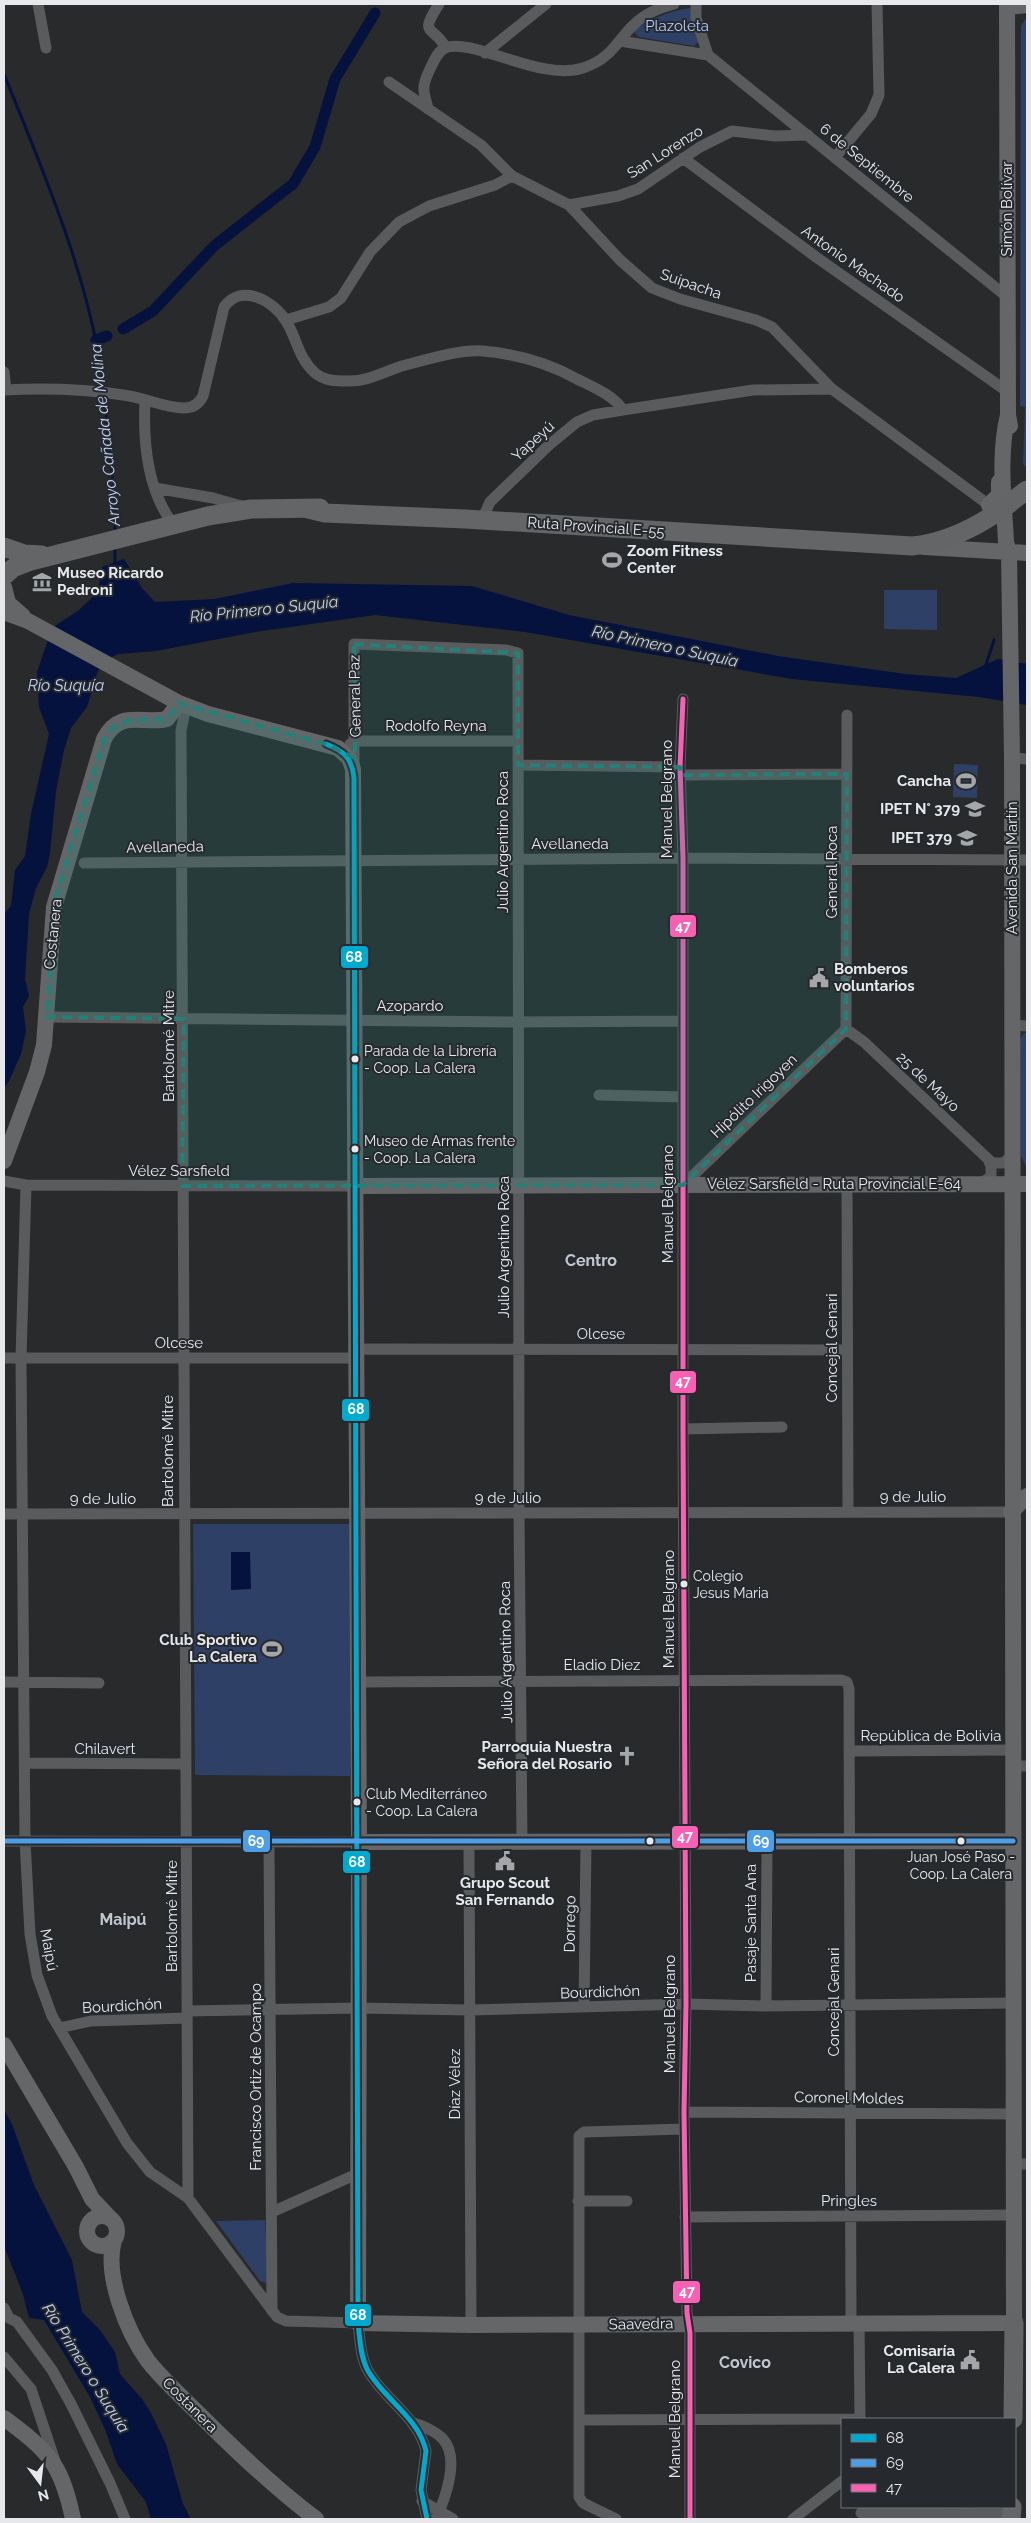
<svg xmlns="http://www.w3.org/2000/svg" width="1031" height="2523" viewBox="0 0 1031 2523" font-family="Raleway,sans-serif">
<rect width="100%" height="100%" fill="#282a2c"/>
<path fill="#2e4065" d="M 692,8 L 699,41 L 694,46 L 639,37 L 634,32 C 642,20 677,9 692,8 Z
M 1027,17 L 1027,466 L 1026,467 L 1023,464 L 1025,407 L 1020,406 L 1021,26 Z
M 884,590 L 937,590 L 937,630 L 884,629 Z
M 954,764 L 978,765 L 977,798 L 953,797 Z
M 1024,1033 L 1027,1033 L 1027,1168 L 1021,1156 L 1020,1039 Z
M 193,1524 L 350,1524 L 350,1776 L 195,1775 Z
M 265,2220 L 268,2277 L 266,2283 L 260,2281 L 216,2221 Z"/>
<path fill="#05123d" d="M 124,559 L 142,588 L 155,602 L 215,599 L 293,583 L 472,586 L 569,615 L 778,656 L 905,674 L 956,678 L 998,659 L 1027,664 L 1027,705 L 979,697 L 792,679 L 525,632 L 375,615 L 255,632 L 156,651 L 118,654 L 107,659 L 98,671 L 87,707 L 71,728 L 64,750 L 56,791 L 50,853 L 47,867 L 36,888 L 29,914 L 25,979 L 29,996 L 23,1007 L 26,1031 L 21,1054 L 9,1081 L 4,1088 L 4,914 L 11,906 L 15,870 L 25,856 L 31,814 L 49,734 L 39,707 L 37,672 L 52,628 L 79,610 L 98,592 L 102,567 Z
M 231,1552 L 250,1552 L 251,1589 L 231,1590 Z
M 4,2110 L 12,2124 L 34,2185 L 72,2260 L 82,2312 L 100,2330 L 115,2352 L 120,2374 L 142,2399 L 151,2413 L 166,2444 L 183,2504 L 191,2519 L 151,2519 L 146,2502 L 117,2464 L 105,2429 L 90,2397 L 44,2320 L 29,2318 L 23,2294 L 4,2246 Z"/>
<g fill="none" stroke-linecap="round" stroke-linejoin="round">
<path stroke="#05123d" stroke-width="3" d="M 4,74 C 45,176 90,279 104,389
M 104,395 L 115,506 L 115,533
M 115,547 L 115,566
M 985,668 L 994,640"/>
<path stroke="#05123d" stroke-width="11" d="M 123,329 L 153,311 L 214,246 L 293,184 L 315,147 L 335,79 L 375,13
M 96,340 L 107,336"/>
<path stroke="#5a5b5c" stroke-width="11" d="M 38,4 L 46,48
M 439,4 C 418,37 433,24 446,48
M 696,4 L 696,18 L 708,55 L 1006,296
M 620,41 L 708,55
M 485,53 L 546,4
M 389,82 L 481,145 L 512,176 L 569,205 L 620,260 L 652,288 L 680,299 L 756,320 L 772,327 L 832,389 L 989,505
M 428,109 C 427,102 423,94 424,87 C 424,81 428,74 430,69 C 434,61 437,52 445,48 C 473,37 540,82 583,68 C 617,57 618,34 643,17 C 652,11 663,7 674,4
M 836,156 L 871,114 L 879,95 L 877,4
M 683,158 L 816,257 L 1008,392
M 569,205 L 618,196 L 638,189 L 700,147 L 732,131 L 775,136 L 808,135
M 286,320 L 329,307 L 341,298 L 370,252 L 399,222 L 429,206 L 495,185 L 512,176
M 4,372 L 6,390
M 4,390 C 44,388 84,389 123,395 C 143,397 164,408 184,408 C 192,408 199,404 203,396 L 224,307 C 241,283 273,300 286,321 C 297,338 298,358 315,373 C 325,381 336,381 347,381 C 367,382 383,372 402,366 C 425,360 460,349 483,351 C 517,354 548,363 577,379 C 593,387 613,395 623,410 L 753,390 L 832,389
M 145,400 C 143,441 147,490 173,524
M 155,488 L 213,498 L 245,507
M 482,520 L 490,502 L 549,445 L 577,422 L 593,415 L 623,410
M 683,699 L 680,767 L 683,858 L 683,1429 L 686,2004 L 684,2112 L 687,2313 L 690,2333 L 690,2519
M 186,706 L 181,731 C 184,1220 185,1709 188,2198
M 350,744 L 355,741 L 518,741
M 1012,758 L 1027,759
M 518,765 L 680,767
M 354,767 L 354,644 L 506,650 L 518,653 L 519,1513 L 522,1841
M 682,775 L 847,774
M 84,863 L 683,858 L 1027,860
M 47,1017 L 518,1022 L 683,1021
M 1013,1025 L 1027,1026
M 846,1029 L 847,715
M 846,1029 L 864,1042 L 988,1159 L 992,1163 L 1003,1163 L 1011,1157 L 1014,1152
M 599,1095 L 683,1097
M 4,1181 L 26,1185 L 354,1186
M 981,1183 L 991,1177 L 991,1166 L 988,1159
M 847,1184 L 848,1512
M 26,1185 L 21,1358 L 25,1841 L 30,1934 L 37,1975 L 52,2016 L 127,2143 L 150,2172 L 188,2198 L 277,2317 L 286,2321 L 358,2323 C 360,2338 360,2355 367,2369 C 383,2399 418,2416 426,2451 L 421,2490 L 427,2519
M 683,1185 L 846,1029
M 354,1349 L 847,1350
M 4,1358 L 354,1358
M 683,1429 L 782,1427
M 4,1514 L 1011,1512
M 4,1682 L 99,1683
M 357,1682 L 841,1680 L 847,1682 L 849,1689 L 851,2322
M 849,1751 L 1013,1750
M 25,1763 L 185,1764
M 1013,1766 L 1027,1766
M 4,1841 L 359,1842
M 269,1842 L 272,2311
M 469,1842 L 471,2325
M 766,2006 L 767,1841
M 584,2007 L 586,1841
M 187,2011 L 359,2008 L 470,2010 L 686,2004 L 766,2006 L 1013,2003
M 59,2028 L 91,2021 L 187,2018
M 684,2112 L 1013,2114
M 1013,2164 L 1027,2164
M 578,2201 L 627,2201
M 272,2212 L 359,2173
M 685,2217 L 1013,2215
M 4,2308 L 9,2318 L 17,2322 L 52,2370 L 71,2404 L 110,2483 L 125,2519
M 4,2357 L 31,2389 L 55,2461
M 579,2420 L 860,2419 L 859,2322
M 414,2423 C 424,2427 434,2430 442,2438 C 461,2457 445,2499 436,2519
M 422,2501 L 453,2519
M 861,2513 L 1012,2514
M 616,2519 L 583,2503 L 579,2497 L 579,2136 L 584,2132 L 684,2129
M 793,2519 L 842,2481"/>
<path stroke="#656668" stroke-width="16" d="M 1007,4 L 1008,415 L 1010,426
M 1008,7 L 1027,5
M 989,505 L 999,495 L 999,482
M 924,547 L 1027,553
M 4,587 L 8,603 L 23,616
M 4,612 L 28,621 L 179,703 L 208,714 L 338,748 L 349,758 L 353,769 L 359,1842 L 358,2323 L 471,2325 L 1014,2323 L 1012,758 L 1009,552 L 1006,542 C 1004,501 998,455 1008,415
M 4,1161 L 37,1072 L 44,1045 L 54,907 L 104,739 C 120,708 144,725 167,719 L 179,703
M 354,1186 L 1027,1184
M 1011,1512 L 1027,1496
M 359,1842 L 1013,1841
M 4,2045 L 76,2167 L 92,2199 L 111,2219
M87 2231a15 15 0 1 1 30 0a15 15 0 1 1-30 0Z
M 114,2240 C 104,2275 127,2332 148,2361 C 163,2380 183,2398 200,2415 C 237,2452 275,2488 316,2519
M 4,2418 C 48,2451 61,2462 73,2519"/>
<path stroke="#646566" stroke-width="19" d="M 308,509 L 325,513 L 465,519 L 912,546 C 945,543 975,528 1002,509 C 1011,503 1018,496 1027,490
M 4,547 L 24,554 L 42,555
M 4,576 L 13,568 L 31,561 L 208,516 L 251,509 L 320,508
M 1013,2419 L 1014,2323
M 1011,2519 L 1012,2507"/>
<defs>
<path id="bus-1" d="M 326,744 C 344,751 352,758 354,778 L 358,2323 C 360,2338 360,2355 367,2369 C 383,2399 418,2416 426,2451 L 421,2490 L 427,2519"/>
<path id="bus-2" d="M 4,1841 L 1013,1841"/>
<path id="bus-3" d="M 683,699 L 680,767 L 683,858 L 683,1429 L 686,2004 L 684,2112 L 687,2313 L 690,2333 L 690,2519"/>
</defs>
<use href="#bus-1" stroke="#26292e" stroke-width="9"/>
<use href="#bus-2" stroke="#26292e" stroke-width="9"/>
<use href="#bus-3" stroke="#26292e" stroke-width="9"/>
<use href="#bus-1" stroke="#00a9ce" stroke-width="5"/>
<use href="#bus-2" stroke="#4d9ee5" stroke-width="5"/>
<use href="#bus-3" stroke="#f860b3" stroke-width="5"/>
</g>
<path fill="#24817a" fill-opacity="0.2" stroke="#24817a" stroke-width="4" stroke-dasharray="10 6" stroke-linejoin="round" d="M 354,644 L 518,653 L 518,765 L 680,767 L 682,775 L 847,774 L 846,1029 L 683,1185 L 182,1186 L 184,1019 L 47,1017 L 56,896 L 104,739 L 112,728 L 129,720 L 167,719 L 179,703 L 326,744 L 355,758 Z"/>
<defs>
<symbol id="stadium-bare" viewBox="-9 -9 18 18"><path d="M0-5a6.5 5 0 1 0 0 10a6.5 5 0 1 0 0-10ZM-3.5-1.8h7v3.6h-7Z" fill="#a4a6a8" stroke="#26292e" stroke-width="2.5" paint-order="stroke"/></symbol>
<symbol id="museum-bare" viewBox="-9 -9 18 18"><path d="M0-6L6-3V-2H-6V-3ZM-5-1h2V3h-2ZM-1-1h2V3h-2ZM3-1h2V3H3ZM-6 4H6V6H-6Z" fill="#a4a6a8" stroke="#26292e" stroke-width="2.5" paint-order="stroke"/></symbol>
<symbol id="school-bare" viewBox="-9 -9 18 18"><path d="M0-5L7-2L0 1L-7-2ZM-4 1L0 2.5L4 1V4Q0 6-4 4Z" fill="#a4a6a8" stroke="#26292e" stroke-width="2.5" paint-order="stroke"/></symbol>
<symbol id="civic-bare" viewBox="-9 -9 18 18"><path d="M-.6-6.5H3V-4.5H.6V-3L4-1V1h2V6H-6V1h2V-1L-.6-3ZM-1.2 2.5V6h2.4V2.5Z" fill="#a4a6a8" stroke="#26292e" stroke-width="2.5" paint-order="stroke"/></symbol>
<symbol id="church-bare" viewBox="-9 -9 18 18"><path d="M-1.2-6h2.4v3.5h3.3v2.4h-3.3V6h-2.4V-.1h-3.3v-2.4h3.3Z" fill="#a4a6a8" stroke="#26292e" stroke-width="2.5" paint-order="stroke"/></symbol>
</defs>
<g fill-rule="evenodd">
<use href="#stadium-bare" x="598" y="546" width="28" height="28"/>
<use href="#museum-bare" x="28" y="568" width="28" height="28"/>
<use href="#stadium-bare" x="952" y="767" width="28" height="28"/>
<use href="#school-bare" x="961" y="795" width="28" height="28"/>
<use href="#school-bare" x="953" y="824" width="28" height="28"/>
<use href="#civic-bare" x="805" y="964" width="28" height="28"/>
<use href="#stadium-bare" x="258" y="1635" width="28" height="28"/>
<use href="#church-bare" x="613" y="1742" width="28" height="28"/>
<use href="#civic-bare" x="491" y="1847" width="28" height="28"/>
<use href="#civic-bare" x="956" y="2346" width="28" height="28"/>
</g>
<g fill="#e6e8eb" stroke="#26292e" stroke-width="2">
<circle cx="355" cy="1059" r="4.5"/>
<circle cx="355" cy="1149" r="4.5"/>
<circle cx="684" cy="1584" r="4.5"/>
<circle cx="357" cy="1802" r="4.5"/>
<circle cx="650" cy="1841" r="4.5"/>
<circle cx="961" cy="1841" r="4.5"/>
</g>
<g text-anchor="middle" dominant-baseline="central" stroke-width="4" stroke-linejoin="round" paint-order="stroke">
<g font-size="14" fill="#e6e8eb" stroke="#26292e" text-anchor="start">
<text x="364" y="1051">Parada de la Librería<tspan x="364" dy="17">- Coop. La Calera</tspan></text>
<text x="364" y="1141">Museo de Armas frente<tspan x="364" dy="17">- Coop. La Calera</tspan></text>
<text x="693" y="1576">Colegio<tspan x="693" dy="17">Jesus Maria</tspan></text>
<text x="366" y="1794">Club Mediterráneo<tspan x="366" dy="17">- Coop. La Calera</tspan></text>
<text x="961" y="1857" text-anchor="middle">Juan José Paso -<tspan x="961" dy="17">Coop. La Calera</tspan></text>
</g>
<g font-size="15" fill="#b2cbfb" stroke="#26292e">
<text x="677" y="26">Plazoleta</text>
</g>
<g font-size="15" fill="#e6e8eb" stroke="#26292e">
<text transform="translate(665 152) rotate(-32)">San Lorenzo</text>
<text transform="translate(867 163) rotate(39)">6 de Septiembre</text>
<text transform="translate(1007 209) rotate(-90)">Simón Bolívar</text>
<text transform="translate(853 264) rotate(35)">Antonio Machado</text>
<text transform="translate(691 284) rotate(19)">Suipacha</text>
<text transform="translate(533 441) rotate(-42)">Yapeyú</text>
<text transform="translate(596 527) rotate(4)">Ruta Provincial E-55</text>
<text transform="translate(355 696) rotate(-91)">General Paz</text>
<text x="436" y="726">Rodolfo Reyna</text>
<text transform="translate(667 799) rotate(-90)">Manuel Belgrano</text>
<text transform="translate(503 842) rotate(-90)">Julio Argentino Roca</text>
<text x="570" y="844">Avellaneda</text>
<text transform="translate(165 847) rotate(-1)">Avellaneda</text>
<text transform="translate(1012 868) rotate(-90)">Avenida San Martín</text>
<text transform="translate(832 872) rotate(-90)">General Roca</text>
<text transform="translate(53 934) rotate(-84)">Costanera</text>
<text x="410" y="1006">Azopardo</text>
<text transform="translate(169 1046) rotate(-90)">Bartolomé Mitre</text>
<text transform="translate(928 1082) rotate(43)">25 de Mayo</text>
<text transform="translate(754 1096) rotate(-44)">Hipólito Irigoyen</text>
<text x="179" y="1171">Vélez Sarsfield</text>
<text x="834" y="1184">Vélez Sarsfield - Ruta Provincial E-64</text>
<text transform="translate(668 1204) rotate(-90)">Manuel Belgrano</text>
<text transform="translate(504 1247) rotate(-90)">Julio Argentino Roca</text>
<text x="601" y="1334">Olcese</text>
<text x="179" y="1343">Olcese</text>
<text transform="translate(832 1348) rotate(-90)">Concejal Genari</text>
<text transform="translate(168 1451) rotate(-90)">Bartolomé Mitre</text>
<text x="913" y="1497">9 de Julio</text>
<text x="508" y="1498">9 de Julio</text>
<text x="103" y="1499">9 de Julio</text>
<text transform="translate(669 1609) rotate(-90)">Manuel Belgrano</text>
<text transform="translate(506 1652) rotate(-91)">Julio Argentino Roca</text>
<text x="602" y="1665">Eladio Diez</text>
<text x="931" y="1736">República de Bolivia</text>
<text x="105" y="1749">Chilavert</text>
<text transform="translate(172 1916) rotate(-90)">Bartolomé Mitre</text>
<text transform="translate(751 1923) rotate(-90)">Pasaje Santa Ana</text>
<text transform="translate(570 1924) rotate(-89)">Dorrego</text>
<text transform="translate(49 1950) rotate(80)">Maipú</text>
<text transform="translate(600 1992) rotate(-2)">Bourdichón</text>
<text transform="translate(834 2002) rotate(-90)">Concejal Genari</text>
<text transform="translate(122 2006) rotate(-3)">Bourdichón</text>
<text transform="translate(670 2014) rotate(-90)">Manuel Belgrano</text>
<text transform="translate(256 2077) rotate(-90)">Francisco Ortiz de Ocampo</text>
<text transform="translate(455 2084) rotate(-90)">Díaz Vélez</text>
<text transform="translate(849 2098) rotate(1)">Coronel Moldes</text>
<text x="849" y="2201">Pringles</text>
<text transform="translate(641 2324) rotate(-1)">Saavedra</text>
<text transform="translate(190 2405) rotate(45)">Costanera</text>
<text transform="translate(675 2419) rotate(-90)">Manuel Belgrano</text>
</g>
<g font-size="15" font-weight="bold" fill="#e6e8eb" stroke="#26292e" text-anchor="end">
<text x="627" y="551" text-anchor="start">Zoom Fitness<tspan x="627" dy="17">Center</tspan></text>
<text x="57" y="573" text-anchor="start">Museo Ricardo<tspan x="57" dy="17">Pedroni</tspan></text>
<text x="951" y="781">Cancha</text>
<text x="960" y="809">IPET N° 379</text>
<text x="952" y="838">IPET 379</text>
<text x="834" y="969" text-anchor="start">Bomberos<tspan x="834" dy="17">voluntarios</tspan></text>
<text x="257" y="1640">Club Sportivo<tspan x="257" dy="17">La Calera</tspan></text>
<text x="612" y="1747">Parroquia Nuestra<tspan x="612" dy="17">Señora del Rosario</tspan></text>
<text x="505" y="1883" text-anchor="middle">Grupo Scout<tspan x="505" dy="17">San Fernando</tspan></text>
<text x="955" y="2351">Comisaría<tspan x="955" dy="17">La Calera</tspan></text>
</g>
<g font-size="16" font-style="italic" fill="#c1d2f2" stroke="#26292e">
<text transform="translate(105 435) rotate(-96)">Arroyo Cañada de Molina</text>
<text transform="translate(264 609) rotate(-6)">Río Primero o Suquía</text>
<text transform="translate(665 646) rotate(12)">Río Primero o Suquía</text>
<text x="66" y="685">Río Suquía</text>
<text transform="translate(86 2368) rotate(58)">Río Primero o Suquía</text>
</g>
<g font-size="16" font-weight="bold" fill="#c2c6cd" stroke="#26292e">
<text x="591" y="1260">Centro</text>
<text x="123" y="1919">Maipú</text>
<text x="745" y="2362">Covico</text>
</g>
</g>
<g stroke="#26292e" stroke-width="2">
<rect x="669" y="914" width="28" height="24" rx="5" fill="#f860b3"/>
<rect x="340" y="945" width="29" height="24" rx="5" fill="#00a9ce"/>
<rect x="669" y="1370" width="28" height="24" rx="5" fill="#f860b3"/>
<rect x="341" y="1398" width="29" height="24" rx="5" fill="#00a9ce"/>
<rect x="671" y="1825" width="28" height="24" rx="5" fill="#f860b3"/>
<rect x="242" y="1829" width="29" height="24" rx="5" fill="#4d9ee5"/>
<rect x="746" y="1829" width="29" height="24" rx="5" fill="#4d9ee5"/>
<rect x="342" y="1850" width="29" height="24" rx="5" fill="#00a9ce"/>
<rect x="672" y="2280" width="29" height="24" rx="5" fill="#f860b3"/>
<rect x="344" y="2303" width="28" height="24" rx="5" fill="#00a9ce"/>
</g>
<g font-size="14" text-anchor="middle" font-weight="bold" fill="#fff">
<text x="683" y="931">47</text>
<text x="354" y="962">68</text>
<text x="683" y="1386">47</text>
<text x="356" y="1414">68</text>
<text x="685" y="1841">47</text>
<text x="256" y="1846">69</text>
<text x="761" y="1846">69</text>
<text x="357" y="1867">68</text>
<text x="687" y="2296">47</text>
<text x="358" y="2320">68</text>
</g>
<rect width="1031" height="2523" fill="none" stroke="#e6e8eb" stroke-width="10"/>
<rect x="841" y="2418" width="175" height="90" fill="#26292e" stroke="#73757a"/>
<rect x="851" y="2434" width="25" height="8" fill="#00a9ce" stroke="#73757a"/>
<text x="886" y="2443" font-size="15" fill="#e6e8eb">68</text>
<rect x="851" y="2459" width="25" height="8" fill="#4d9ee5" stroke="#73757a"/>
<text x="886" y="2468" font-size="15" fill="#e6e8eb">69</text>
<rect x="851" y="2484" width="25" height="8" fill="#f860b3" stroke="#73757a"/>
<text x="886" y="2493" font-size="15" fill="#e6e8eb">47</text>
<g transform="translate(40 2483) rotate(165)" stroke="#26292e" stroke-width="4" paint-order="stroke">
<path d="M0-4L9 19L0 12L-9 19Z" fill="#e6e8eb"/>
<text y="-8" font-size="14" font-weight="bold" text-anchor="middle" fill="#e6e8eb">N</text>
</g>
</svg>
